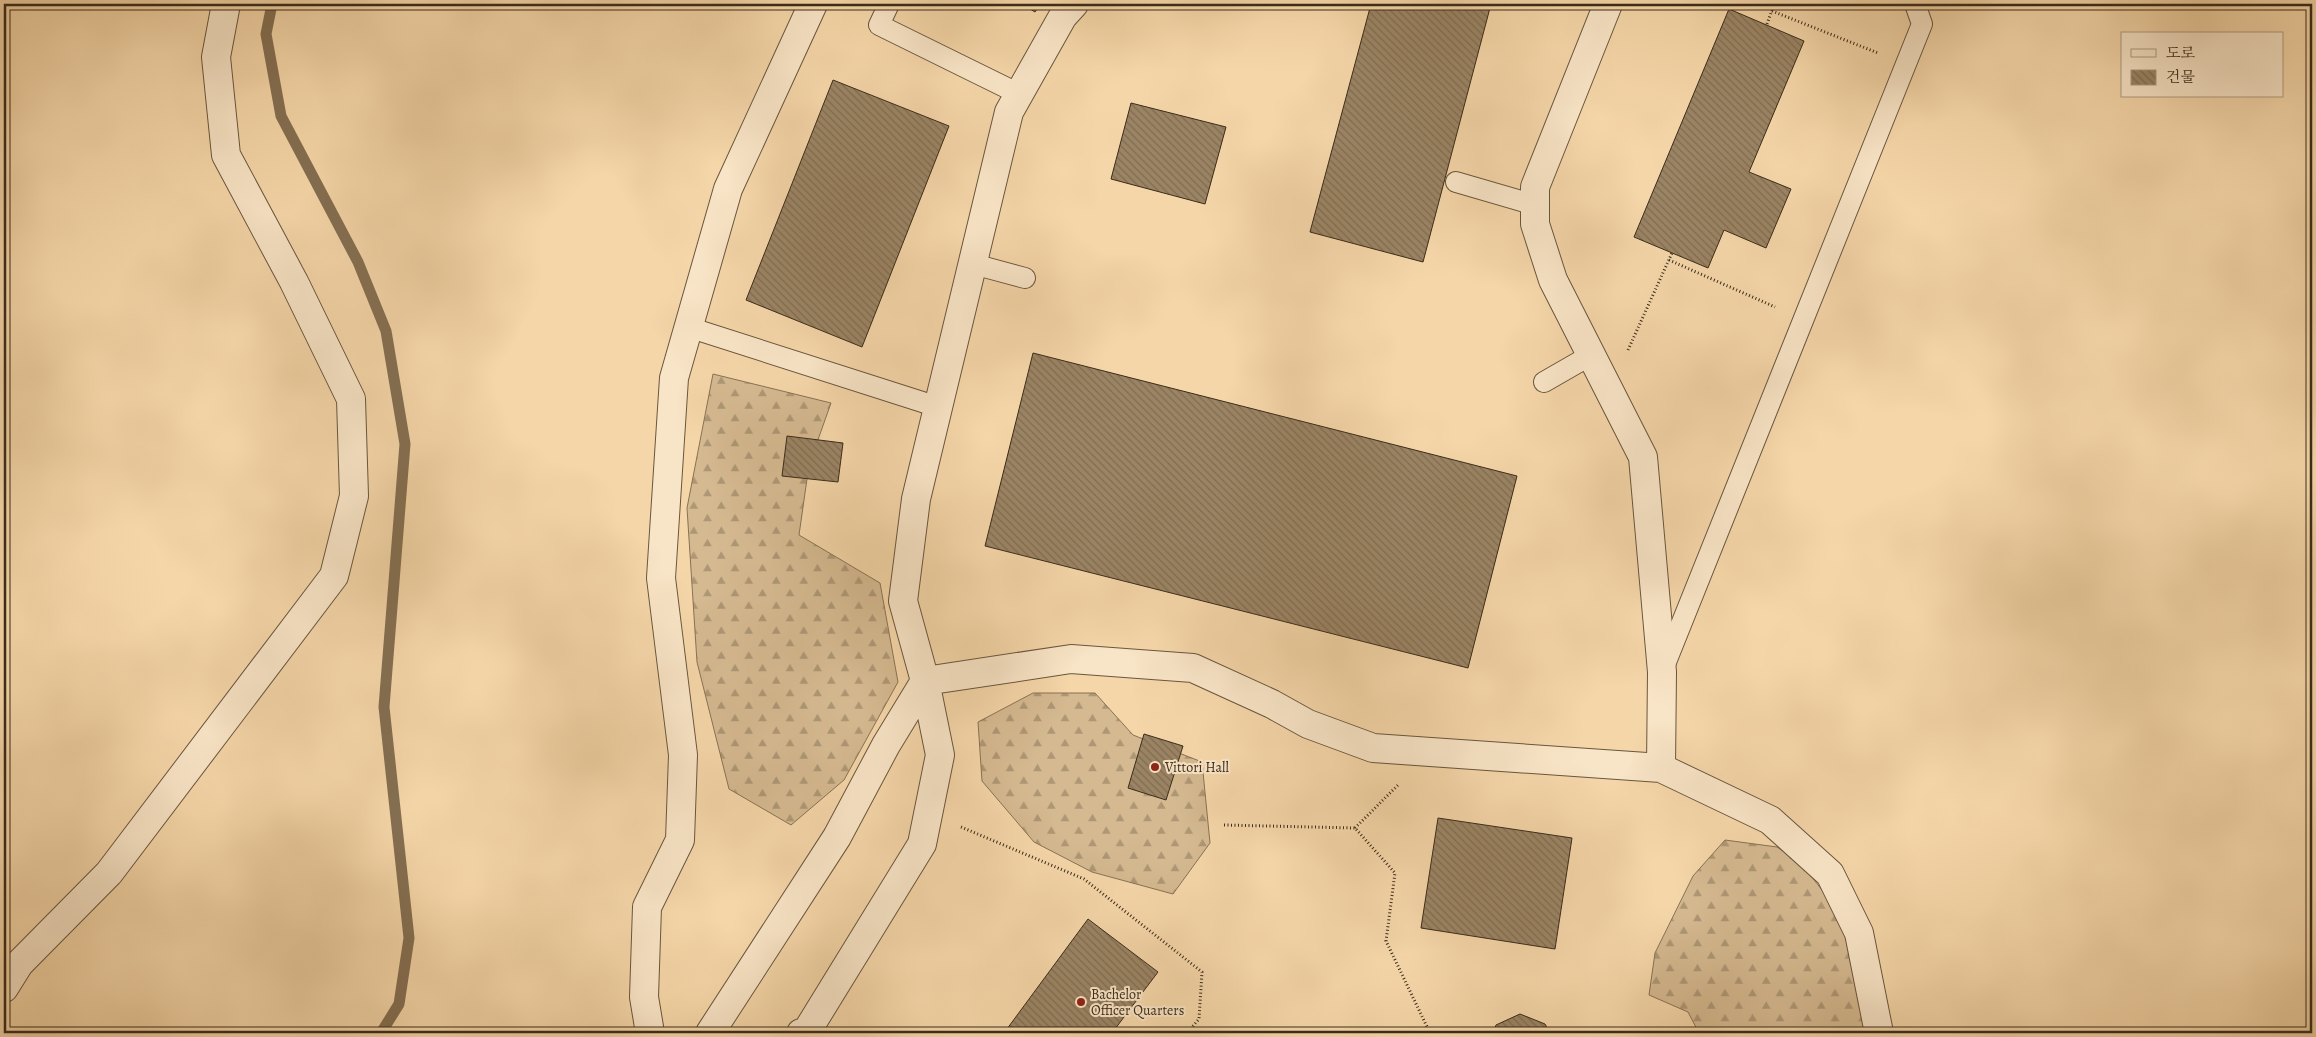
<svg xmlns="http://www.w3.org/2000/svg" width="2316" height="1037" viewBox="0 0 2316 1037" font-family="Alegreya,'Noto Serif KR',serif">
<defs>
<pattern id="forest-firs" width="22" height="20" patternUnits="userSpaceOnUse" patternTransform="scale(1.25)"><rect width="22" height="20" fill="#d5b990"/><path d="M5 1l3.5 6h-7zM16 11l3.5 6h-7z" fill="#ae9775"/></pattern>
<pattern id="building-back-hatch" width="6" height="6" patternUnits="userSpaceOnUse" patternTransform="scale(1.25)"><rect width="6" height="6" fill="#9b8464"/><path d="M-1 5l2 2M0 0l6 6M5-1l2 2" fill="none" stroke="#7f6c52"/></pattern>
</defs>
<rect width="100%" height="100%" fill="#f5d6a8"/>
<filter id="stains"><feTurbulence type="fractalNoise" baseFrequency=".004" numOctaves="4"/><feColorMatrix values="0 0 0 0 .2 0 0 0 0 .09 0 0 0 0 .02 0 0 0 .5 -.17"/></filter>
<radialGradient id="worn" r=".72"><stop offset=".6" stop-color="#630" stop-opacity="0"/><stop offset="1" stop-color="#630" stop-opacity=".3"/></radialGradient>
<path fill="url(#forest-firs)" stroke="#887255" d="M 713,374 L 831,403 L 809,465 L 799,535 L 880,583 L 898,682 L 844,780 L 791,825 L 729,789 L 697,662 L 687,508 Z
M 1033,693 L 1095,693 L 1133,735 L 1202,762 L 1210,843 L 1173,894 L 1092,872 L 1034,842 L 982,781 L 978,722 Z
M 1725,840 L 1777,847 L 1799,861 L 1834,905 L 1850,941 L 1868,1033 L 1699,1033 L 1688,1012 L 1649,995 L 1655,953 L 1693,876 Z"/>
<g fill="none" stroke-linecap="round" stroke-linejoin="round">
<path stroke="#846f52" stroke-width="11" d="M 272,4 L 266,34 L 281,116 L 358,262 L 386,331 L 405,444 L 384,707 L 409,938 L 399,1004 L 381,1033"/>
</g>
<path fill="url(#building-back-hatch)" stroke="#3a2c1a" d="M 1022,4 L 1040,4 L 1035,12 Z
M 1371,4 L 1491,4 L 1423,262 L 1310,232 Z
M 1729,9 L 1804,41 L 1749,172 L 1791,189 L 1766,248 L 1724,230 L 1708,268 L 1634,237 Z
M 833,80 L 949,126 L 862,347 L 746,300 Z
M 1131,103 L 1226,127 L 1205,204 L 1111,179 Z
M 1033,353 L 1517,476 L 1468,668 L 985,546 Z
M 787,436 L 843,443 L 838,482 L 782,476 Z
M 1144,734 L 1183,746 L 1166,800 L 1128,788 Z
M 1438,818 L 1572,838 L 1555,949 L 1421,928 Z
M 1088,919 L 1158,972 L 1112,1033 L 1004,1033 Z
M 1520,1014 L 1545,1024 L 1550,1033 L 1493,1033 L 1496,1025 Z"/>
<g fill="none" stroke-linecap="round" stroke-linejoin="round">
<defs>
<path id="service" d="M 889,4 L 879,25 L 1019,94
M 1456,182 L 1535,205
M 973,264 L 1025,278
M 688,327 L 938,407
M 1544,382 L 1591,355
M 1664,667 L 1922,24 L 1915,4"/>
<path id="minor" d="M 1608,4 L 1535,187 L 1535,224 L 1553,280 L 1643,457 L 1662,672 L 1661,768
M 4,988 L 19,964 L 109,873 L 334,576 L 354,496 L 351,399 L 294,282 L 226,155 L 216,57 L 226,4
M 650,1033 L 644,997 L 647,907 L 680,840 L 683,755 L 661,578 L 674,378 L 728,189 L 813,4
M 710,1033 L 837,837 L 886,745 L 925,681 L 1071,659 L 1193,668 L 1272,704 L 1308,724 L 1373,748 L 1661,768 L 1770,820 L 1830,874 L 1859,933 L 1879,1033
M 801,1033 L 807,1031 L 922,844 L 940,755 L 925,681 L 903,601 L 916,499 L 1009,112 L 1063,16 L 1074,4"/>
</defs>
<use href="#service" stroke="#69563e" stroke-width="22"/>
<use href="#minor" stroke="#69563e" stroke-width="30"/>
<path stroke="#3a2c1a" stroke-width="3" stroke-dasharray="1 2.5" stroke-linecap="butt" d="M 1772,11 L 1878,53
M 1767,24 L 1774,4
M 1669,260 L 1775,307
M 1628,350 L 1672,253
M 1224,825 L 1355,828 L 1395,873 L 1386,941 L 1430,1033
M 961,827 L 1084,879 L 1202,972 L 1199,1019 L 1187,1033
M 1355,828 L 1399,784"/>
<use href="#service" stroke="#f8e4c6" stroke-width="20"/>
<use href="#minor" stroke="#f8e4c6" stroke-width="28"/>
</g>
<g fill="#8f2418" stroke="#f8e4c6" stroke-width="2">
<circle cx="1155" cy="767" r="5"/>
<circle cx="1081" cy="1002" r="5"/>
</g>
<g text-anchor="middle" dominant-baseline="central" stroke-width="4" stroke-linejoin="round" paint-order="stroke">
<g font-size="14" fill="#3a2c1a" stroke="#f8e4c6" text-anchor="start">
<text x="1165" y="767">Vittori Hall</text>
<text x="1091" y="994">Bachelor<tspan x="1091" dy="16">Officer Quarters</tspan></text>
</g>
</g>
<rect width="2316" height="1037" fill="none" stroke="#f5d6a8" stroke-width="20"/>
<rect x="5" y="5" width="2306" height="1027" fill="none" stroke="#3a2c1a" stroke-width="2.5"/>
<rect x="10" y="10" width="2296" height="1017" fill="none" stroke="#3a2c1a"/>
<rect x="2121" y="32" width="162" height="65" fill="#f8e4c6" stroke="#ac9a81"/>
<rect x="2131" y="49" width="25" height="8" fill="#f8e4c6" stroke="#ac9a81"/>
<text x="2166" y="58" font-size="15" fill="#3a2c1a">도로</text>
<rect x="2131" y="70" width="25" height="15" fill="url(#building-back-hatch)" stroke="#ac9a81"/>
<text x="2166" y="82" font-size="15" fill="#3a2c1a">건물</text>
<rect width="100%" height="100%" filter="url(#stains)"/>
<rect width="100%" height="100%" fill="url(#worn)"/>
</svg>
